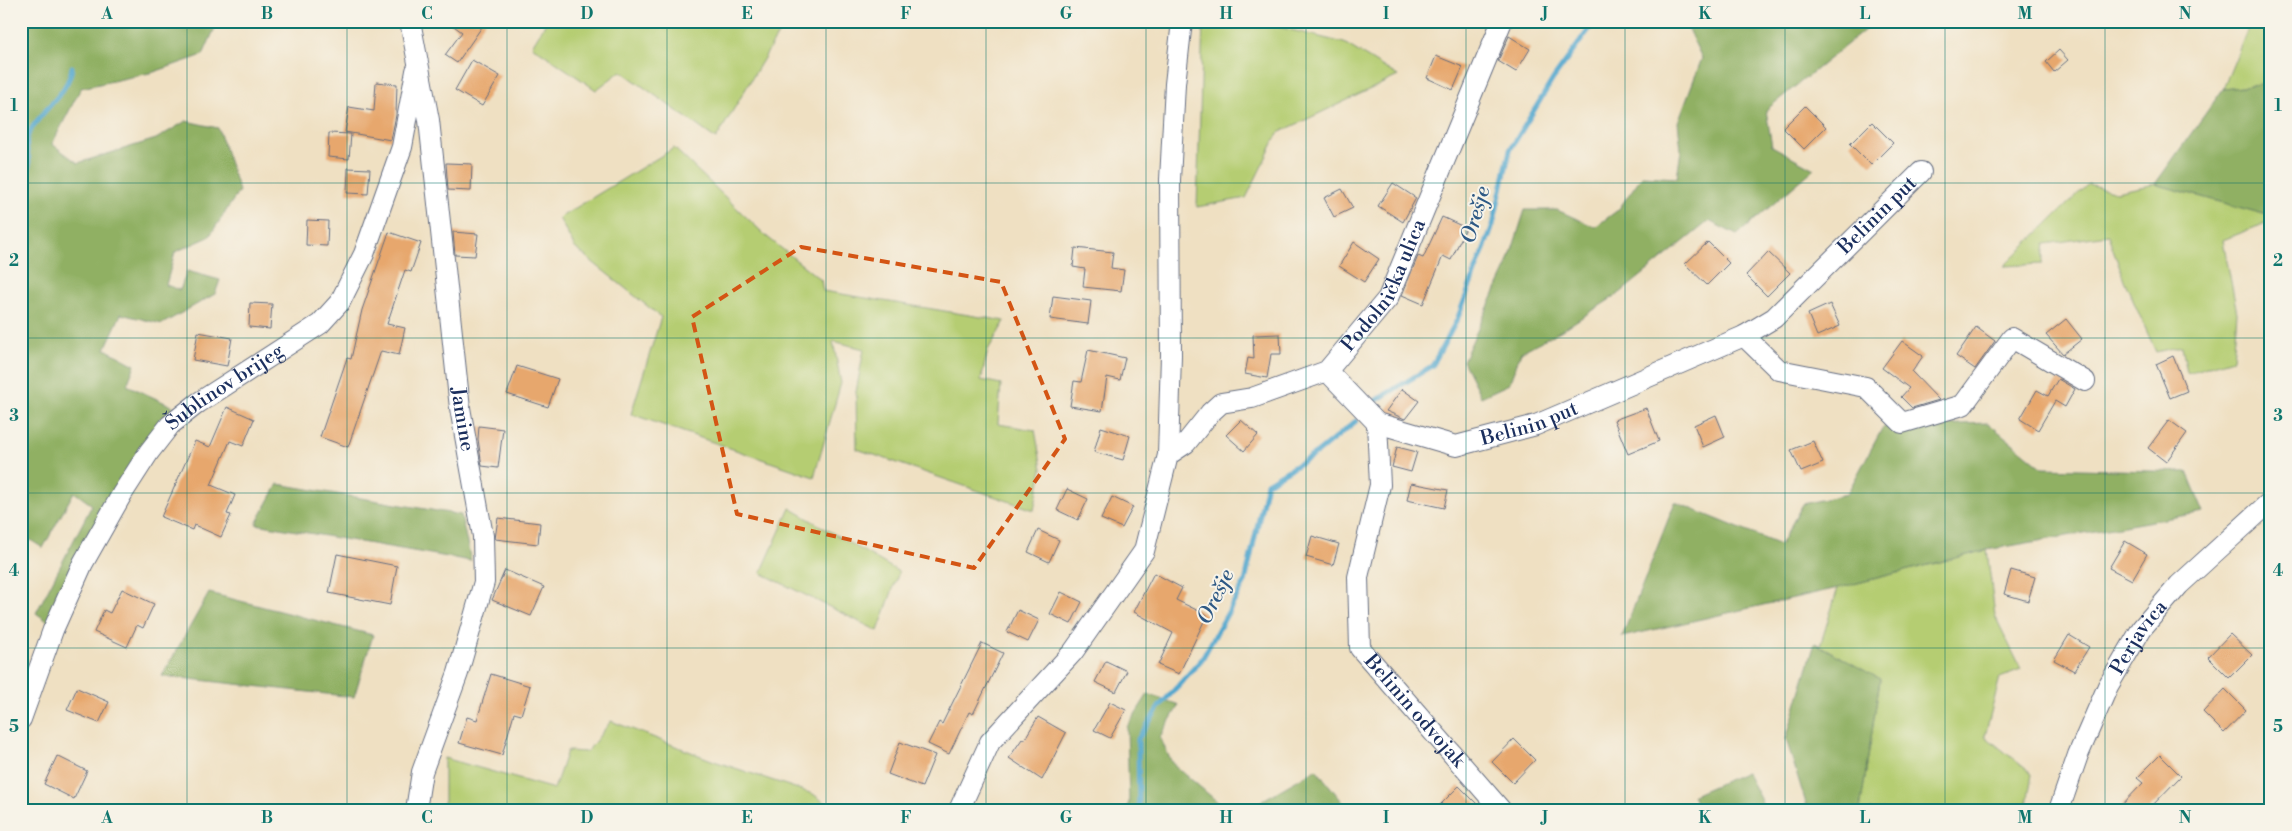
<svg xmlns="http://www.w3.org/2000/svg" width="2292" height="831" viewBox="0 0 2292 831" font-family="'Libre Bodoni',serif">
<rect width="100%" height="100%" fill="#f7f3e8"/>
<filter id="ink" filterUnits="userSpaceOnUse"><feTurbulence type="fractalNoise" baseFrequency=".02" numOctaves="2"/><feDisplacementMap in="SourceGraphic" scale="10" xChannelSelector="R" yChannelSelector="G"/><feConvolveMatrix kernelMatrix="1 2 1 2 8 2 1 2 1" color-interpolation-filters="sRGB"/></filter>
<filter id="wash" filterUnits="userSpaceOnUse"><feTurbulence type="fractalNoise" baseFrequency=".0096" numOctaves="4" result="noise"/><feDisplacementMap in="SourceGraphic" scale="20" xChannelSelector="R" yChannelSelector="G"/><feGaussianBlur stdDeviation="1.12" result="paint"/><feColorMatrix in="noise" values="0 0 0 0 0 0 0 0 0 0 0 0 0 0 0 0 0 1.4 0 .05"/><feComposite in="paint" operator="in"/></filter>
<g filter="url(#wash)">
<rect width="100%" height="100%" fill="#efe0c2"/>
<path fill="#b5cd72" stroke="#687e68" d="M 547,21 L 786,21 L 716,139 L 621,71 L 596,90 L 532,46 Z
M 1203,21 L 1270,21 L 1271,25 L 1344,43 L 1398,76 L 1278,133 L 1246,198 L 1197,207 Z
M 2251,21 L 2271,21 L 2271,84 L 2223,89 Z
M 674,148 L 766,236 L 821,280 L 823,291 L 1005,321 L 988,350 L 981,380 L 1001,384 L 998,424 L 1035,430 L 1042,469 L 1034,510 L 857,449 L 856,392 L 864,349 L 833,341 L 841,383 L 814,477 L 631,414 L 661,317 L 575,248 L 559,218 Z
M 2088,184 L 2116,192 L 2155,184 L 2271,216 L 2271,221 L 2223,240 L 2237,313 L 2233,359 L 2187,373 L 2182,346 L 2156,352 L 2124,280 L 2108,235 L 2045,244 L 2042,264 L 2004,266 Z
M 790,508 L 899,572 L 878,631 L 761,573 Z
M 1987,550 L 1995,616 L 2021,669 L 2000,677 L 1985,736 L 2032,774 L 2026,810 L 1860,810 L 1880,680 L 1820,646 L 1838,588 Z
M 611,721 L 714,761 L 813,794 L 835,810 L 444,810 L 444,758 L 554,789 L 567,751 L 587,752 Z"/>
<path fill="#90b064" stroke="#567061" d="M 21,21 L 218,21 L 203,55 L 154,72 L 81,88 L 52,144 L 78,163 L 156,139 L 186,121 L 218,128 L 239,191 L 209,237 L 175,252 L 166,285 L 180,290 L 187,271 L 220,280 L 215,294 L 162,324 L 121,314 L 105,349 L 135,365 L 127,385 L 174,407 L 140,451 L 50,623 L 36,613 L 92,505 L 74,492 L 43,548 L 21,534 Z
M 1684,21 L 1876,21 L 1766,110 L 1772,146 L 1814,169 L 1737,235 L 1709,221 L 1620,293 L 1562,330 L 1521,352 L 1509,384 L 1481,397 L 1463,361 L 1507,266 L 1525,210 L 1557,210 L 1595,227 L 1618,210 L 1642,176 L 1677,178 L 1681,150 L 1678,122 L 1702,58 Z
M 2271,84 L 2271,216 L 2155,184 L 2223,89 Z
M 1988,423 L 2043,468 L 2187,472 L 2204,512 L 1987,550 L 1838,588 L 1622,637 L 1675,502 L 1780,545 L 1803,504 L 1847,494 L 1883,427 Z
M 278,484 L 461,515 L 471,561 L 256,524 Z
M 209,593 L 373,635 L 354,697 L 162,676 Z
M 1815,643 L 1880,679 L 1860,810 L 1808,810 L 1786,739 Z
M 1148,694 L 1179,705 L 1160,737 L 1172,763 L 1227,810 L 1125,810 L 1129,803 L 1127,727 Z
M 1316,769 L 1349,810 L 1246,810 Z
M 1746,772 L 1766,810 L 1699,810 L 1693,795 Z"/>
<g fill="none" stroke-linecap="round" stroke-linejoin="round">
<path stroke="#52a7ce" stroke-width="5" d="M 21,192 C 24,184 29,174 29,166 C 30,155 23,146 28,135 C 39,111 69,94 72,67
M 1375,401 L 1432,366 L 1457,320 L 1493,225 L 1510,150 L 1553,79 L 1595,21
M 1139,810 L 1138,739 L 1159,707 L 1202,659 L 1245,582 L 1267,483 L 1317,453 L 1356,421"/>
</g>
<g id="blocks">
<path fill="#e7a76d" d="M 447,21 L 486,21 L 457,63 L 445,55 L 462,32 Z
M 1509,36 L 1530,49 L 1516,72 L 1498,61 Z
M 2059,50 L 2068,60 L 2054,72 L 2046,62 Z
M 1436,56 L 1463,67 L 1453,90 L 1427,78 Z
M 472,60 L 500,76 L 482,106 L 455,90 Z
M 376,82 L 397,84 L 396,115 L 391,140 L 345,132 L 349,107 L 374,111 Z
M 1805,106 L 1826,127 L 1804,149 L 1783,128 Z
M 1872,122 L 1893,143 L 1871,165 L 1850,144 Z
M 329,133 L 351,134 L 349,159 L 328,157 Z
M 446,163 L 472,164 L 471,191 L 448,190 Z
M 348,168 L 370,169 L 368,194 L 347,193 Z
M 1393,183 L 1416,198 L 1403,222 L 1378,206 Z
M 1342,189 L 1353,208 L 1334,217 L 1324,198 Z
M 1442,217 L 1466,228 L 1451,260 L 1443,256 L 1423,304 L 1402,295 L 1418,256 L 1423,258 Z
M 307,220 L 328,221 L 327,246 L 306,245 Z
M 389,232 L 421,243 L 411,272 L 405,270 L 387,324 L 405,328 L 399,355 L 381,351 L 348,447 L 320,437 L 347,358 L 351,359 L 362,310 Z
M 453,232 L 478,234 L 475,256 L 455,255 Z
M 1354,242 L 1379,259 L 1364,282 L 1339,266 Z
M 1708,242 L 1729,263 L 1707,285 L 1685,264 Z
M 1075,248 L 1113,252 L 1111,268 L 1124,270 L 1121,291 L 1083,287 L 1085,269 L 1073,267 Z
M 1768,252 L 1790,273 L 1767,296 L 1746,275 Z
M 1053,296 L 1091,301 L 1088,324 L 1050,319 Z
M 250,303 L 272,304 L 270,329 L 249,327 Z
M 1830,304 L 1840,326 L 1817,336 L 1808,314 Z
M 2066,319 L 2082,339 L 2063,354 L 2046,335 Z
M 1976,327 L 1995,341 L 1975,369 L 1956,356 Z
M 198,332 L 232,338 L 227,366 L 193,360 Z
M 1280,334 L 1281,354 L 1271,354 L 1267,378 L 1245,374 L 1248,358 L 1254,359 L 1253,335 Z
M 1902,341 L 1923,356 L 1912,372 L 1939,400 L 1912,408 L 1901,397 L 1909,388 L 1882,368 Z
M 1088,350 L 1125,358 L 1120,380 L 1107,377 L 1102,411 L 1070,406 L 1074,381 L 1081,382 Z
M 2173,356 L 2187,391 L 2170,398 L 2156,364 Z
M 517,366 L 558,379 L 548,407 L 507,394 Z
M 2058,379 L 2075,389 L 2065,407 L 2055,401 L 2038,430 L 2020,419 L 2037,390 L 2048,396 Z
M 1402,389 L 1419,401 L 1405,419 L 1386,411 Z
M 227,407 L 254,419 L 243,446 L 230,441 L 211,485 L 235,495 L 227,514 L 231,515 L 221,537 L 194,525 L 192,530 L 161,517 L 195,441 L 210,447 Z
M 1646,408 L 1659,441 L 1628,454 L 1614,420 Z
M 1716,415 L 1725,437 L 1703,447 L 1694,425 Z
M 1241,420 L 1258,435 L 1244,451 L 1226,435 Z
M 2169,420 L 2187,433 L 2166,462 L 2148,448 Z
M 479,426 L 503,429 L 498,468 L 482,466 L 478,439 Z
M 1101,427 L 1130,436 L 1123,460 L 1094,452 Z
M 1813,441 L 1823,463 L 1801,472 L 1791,450 Z
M 1397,447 L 1417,452 L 1411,472 L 1392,467 Z
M 1411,483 L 1448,490 L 1444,508 L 1407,500 Z
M 1067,489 L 1088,499 L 1078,520 L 1057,510 Z
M 1112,497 L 1133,507 L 1122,528 L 1101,519 Z
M 498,518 L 540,523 L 538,544 L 495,539 Z
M 1038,530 L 1059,540 L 1049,562 L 1028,552 Z
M 1312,536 L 1339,544 L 1333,565 L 1306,557 Z
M 2125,541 L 2147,554 L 2132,580 L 2109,568 Z
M 337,554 L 397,566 L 390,605 L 329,593 Z
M 505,570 L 544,587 L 531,616 L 492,600 Z
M 2011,570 L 2035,577 L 2028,601 L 2004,594 Z
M 1154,573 L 1182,588 L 1176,600 L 1207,615 L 1179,674 L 1158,665 L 1173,633 L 1134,612 Z
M 122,589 L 154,604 L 143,628 L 137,625 L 127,647 L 94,632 L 104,610 L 110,613 Z
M 1061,592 L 1082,602 L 1071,624 L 1050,614 Z
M 1018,610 L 1039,620 L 1028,642 L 1007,632 Z
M 2230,634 L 2252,655 L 2229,678 L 2208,657 Z
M 2069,635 L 2089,647 L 2074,671 L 2054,660 Z
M 982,643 L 1003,653 L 973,714 L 969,712 L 949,754 L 928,744 L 939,722 L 942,724 Z
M 1106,661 L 1127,671 L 1116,692 L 1095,682 Z
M 491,674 L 530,686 L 521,715 L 514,713 L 502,755 L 459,743 L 467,717 L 477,720 Z
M 77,688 L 109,702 L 99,723 L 67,710 Z
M 2225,689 L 2246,710 L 2224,733 L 2203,712 Z
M 1110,702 L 1126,710 L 1110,738 L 1094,730 Z
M 1038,717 L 1066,733 L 1042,780 L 1009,758 L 1022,739 L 1024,740 Z
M 1514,739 L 1535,760 L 1513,783 L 1492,762 Z
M 900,742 L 935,755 L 922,787 L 888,774 Z
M 2160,755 L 2181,776 L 2148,810 L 2117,810 L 2143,783 L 2137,778 Z
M 57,756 L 87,771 L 74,799 L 44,784 Z
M 1459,786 L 1483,810 L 1435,810 Z"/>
</g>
</g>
<g filter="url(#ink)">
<use href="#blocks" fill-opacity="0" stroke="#656d81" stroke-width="1"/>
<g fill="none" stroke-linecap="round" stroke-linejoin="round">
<defs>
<g id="minor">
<path id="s1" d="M 410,21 L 429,120 L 460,408 L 483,536 L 484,582 L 458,673 L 422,772 L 416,810"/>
<path d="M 1744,336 L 1779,370 L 1866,387 L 1902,423 L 1963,405 L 2012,338 L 2085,381"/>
<path id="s2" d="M 1327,371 L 1377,423 L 1456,446 L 1536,425 L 1744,336 L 1774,318 L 1921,172"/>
<path id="s3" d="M 1377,423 L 1380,485 L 1358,577 L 1360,648 L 1501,810"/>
<path id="s4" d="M 1168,455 L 1186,443 L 1210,413 L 1221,403 L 1252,398 L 1327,371 L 1388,298 L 1502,21"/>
<path id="s5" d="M 21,719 L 53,630 L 83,563 L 122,494 L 149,452 L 170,425 L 198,403 L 320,324 L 340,302 L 364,254 L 402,147 L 416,71"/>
<path d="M 959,810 L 990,742 L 1073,652 L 1144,551 L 1168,455 L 1171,355 L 1170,180 L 1175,84 L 1182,21"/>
<path id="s6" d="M 2059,810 L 2078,755 L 2108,686 L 2142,628 L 2179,585 L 2271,501"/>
</g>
</defs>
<use href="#minor" stroke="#656d81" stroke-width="22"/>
<use href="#minor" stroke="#fff" stroke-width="20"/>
</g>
</g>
<path fill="none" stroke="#d45514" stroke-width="4" stroke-dasharray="10 6" stroke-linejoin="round" d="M 801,247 L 1001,282 L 1065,439 L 974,568 L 737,514 L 692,317 Z"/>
<path fill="none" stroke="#0f766e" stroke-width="1" stroke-opacity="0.55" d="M 187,21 L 187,810M 347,21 L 347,810M 507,21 L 507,810M 667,21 L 667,810M 826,21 L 826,810M 986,21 L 986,810M 1146,21 L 1146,810M 1306,21 L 1306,810M 1466,21 L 1466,810M 1625,21 L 1625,810M 1785,21 L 1785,810M 1945,21 L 1945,810M 2105,21 L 2105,810M 21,183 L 2271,183M 21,338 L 2271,338M 21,493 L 2271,493M 21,648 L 2271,648"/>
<g text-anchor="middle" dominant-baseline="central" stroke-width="4" stroke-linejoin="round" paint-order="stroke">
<g font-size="20" fill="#1b2f5e" stroke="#f7f3e8">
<text stroke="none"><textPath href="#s2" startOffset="644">Belinin put</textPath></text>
<text stroke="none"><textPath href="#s4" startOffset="290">Podolnička ulica</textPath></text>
<text stroke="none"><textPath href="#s5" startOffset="398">Šublinov brijeg</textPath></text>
<text stroke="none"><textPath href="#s1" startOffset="402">Jamine</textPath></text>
<text stroke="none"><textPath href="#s2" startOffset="231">Belinin put</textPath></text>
<text stroke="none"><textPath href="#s6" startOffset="191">Perjavica</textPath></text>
<text stroke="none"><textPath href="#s3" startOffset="311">Belinin odvojak</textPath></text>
</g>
<g font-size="21" font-style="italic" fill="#2e5985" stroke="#f7f3e8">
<text transform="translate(1476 215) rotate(-74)">Orešje</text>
<text transform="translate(1216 597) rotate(-64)">Orešje</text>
</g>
</g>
<rect width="2292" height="831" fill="none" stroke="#f7f3e8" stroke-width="55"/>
<rect x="28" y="28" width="2236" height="776" fill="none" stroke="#0f766e" stroke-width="2"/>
<g font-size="16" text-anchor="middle" font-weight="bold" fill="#0f766e">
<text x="107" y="19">A</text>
<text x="267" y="19">B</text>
<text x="427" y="19">C</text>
<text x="587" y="19">D</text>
<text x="747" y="19">E</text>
<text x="906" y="19">F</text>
<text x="1066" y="19">G</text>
<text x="1226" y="19">H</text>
<text x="1386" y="19">I</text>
<text x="1545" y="19">J</text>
<text x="1705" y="19">K</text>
<text x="1865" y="19">L</text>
<text x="2025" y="19">M</text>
<text x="2185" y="19">N</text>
<text x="14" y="111">1</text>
<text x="2278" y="111">1</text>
<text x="14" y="266">2</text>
<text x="2278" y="266">2</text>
<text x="14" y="421">3</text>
<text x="2278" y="421">3</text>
<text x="14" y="576">4</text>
<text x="2278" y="576">4</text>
<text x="14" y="732">5</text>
<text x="2278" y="732">5</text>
<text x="107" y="823">A</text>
<text x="267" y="823">B</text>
<text x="427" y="823">C</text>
<text x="587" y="823">D</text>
<text x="747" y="823">E</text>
<text x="906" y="823">F</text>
<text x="1066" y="823">G</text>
<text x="1226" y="823">H</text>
<text x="1386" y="823">I</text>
<text x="1545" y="823">J</text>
<text x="1705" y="823">K</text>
<text x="1865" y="823">L</text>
<text x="2025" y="823">M</text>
<text x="2185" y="823">N</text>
</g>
</svg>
